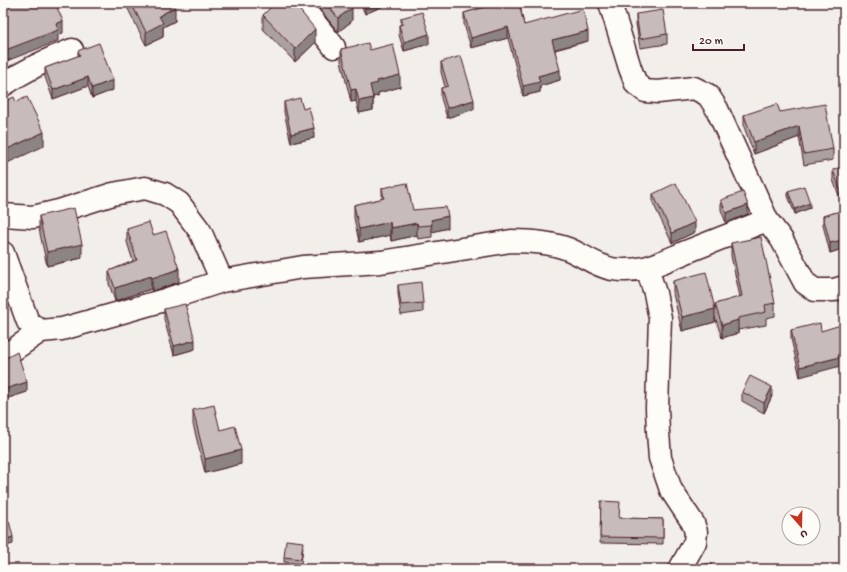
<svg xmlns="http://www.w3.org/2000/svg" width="847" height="572" viewBox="0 0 847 572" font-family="'Gochi Hand',sans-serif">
<rect width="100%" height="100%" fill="#f2efeb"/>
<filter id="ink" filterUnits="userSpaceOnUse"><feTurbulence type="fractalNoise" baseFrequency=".025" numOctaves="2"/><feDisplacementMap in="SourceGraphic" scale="8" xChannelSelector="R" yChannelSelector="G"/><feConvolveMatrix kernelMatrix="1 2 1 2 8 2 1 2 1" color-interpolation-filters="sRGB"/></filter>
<g filter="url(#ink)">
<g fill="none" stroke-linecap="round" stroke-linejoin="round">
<defs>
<path id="minor" d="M 299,3 L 334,47
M 610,3 L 630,68 L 636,84 L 645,91 L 658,92 L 694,88 L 708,95 L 717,109 L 767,220 L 782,240 L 805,283 L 815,290 L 834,290 L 844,287
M 3,85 C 24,71 48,59 72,50
M 3,215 L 33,217 L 59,211 L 113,194 L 145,188 L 165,194 L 179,203 L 200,231 L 222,281
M 3,253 L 28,322 L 41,331
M 647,268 L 655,293 L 660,318 L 657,408 L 658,432 L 660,458 L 671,490 L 693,523 L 696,532 L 695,542 L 680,569
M 3,355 L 13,350 L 41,331 L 62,329 L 112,315 L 168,299 L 222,281 L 303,267 L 381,262 L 511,241 C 530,241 550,242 568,249 C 583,255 596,266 612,269 C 644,274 663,261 691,250 C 716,240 742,230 767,220"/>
</defs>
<use href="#minor" stroke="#4a1f2b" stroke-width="25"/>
<use href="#minor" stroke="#fdfcf7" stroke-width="22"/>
</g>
<path fill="#aca1a1" stroke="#4a1f2b" d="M 125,3 L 173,3 L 175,21 L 163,27 L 163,37 L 146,45 Z
M 315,3 L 349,3 L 352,21 L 338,32 Z
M 360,3 L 383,3 L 383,6 L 365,14 Z
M 498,3 L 528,3 L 520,5 L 524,25 L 588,41 L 555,50 L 560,80 L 540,86 L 540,92 L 523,96 L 508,38 L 471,48 L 464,24 L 464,13 Z
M 636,14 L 667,34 L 667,44 L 640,48 L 636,24 Z
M 263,15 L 315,43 L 295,62 L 263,29 Z
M 401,18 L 429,44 L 404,51 L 399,35 L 399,25 L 401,25 Z
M 341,49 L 370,50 L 400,87 L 378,93 L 378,96 L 373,97 L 373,110 L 359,113 L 356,101 L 351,102 L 341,61 Z
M 78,51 L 113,90 L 92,98 L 88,86 L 53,99 L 45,77 L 45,68 L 78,56 Z
M 441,62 L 474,109 L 447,118 L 441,98 L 441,88 L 445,87 L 441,72 Z
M 284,102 L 303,109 L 314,138 L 291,143 L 284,112 Z
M 780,112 L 833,149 L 833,160 L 804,165 L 799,137 L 754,154 L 744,127 L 744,115 Z
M 844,166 L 844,209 L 833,180 L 833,170 Z
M 382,188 L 413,210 L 448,228 L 432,232 L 432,237 L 418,239 L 417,235 L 391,241 L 390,235 L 359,242 L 354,218 L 354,205 L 382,199 Z
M 788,191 L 810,208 L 795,214 L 788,196 Z
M 653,194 L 695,232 L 672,243 L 653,203 Z
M 721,200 L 748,214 L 726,223 L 721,210 Z
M 844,210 L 844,254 L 842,249 L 830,253 L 823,225 L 823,216 Z
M 39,216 L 82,258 L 47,266 L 39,229 Z
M 127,229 L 153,235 L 179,282 L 152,291 L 151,289 L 115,301 L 109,284 L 109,271 L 133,261 L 127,242 Z
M 731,243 L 775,303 L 775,316 L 766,318 L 766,325 L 738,330 L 738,333 L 722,338 L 715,317 L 715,322 L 682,331 L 673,294 L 673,281 L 715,309 L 715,304 L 740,297 L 731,256 Z
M 398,285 L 423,303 L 423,312 L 401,315 L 398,294 Z
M 164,309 L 195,349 L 174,355 L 164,319 Z
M 791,330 L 821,331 L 800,377 L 791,339 Z
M 3,357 L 27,392 L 5,399 L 3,392 Z
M 742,392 L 772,396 L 764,413 L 742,401 Z
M 193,410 L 220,430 L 241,464 L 205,473 L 193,424 Z
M 601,501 L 619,518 L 663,519 L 663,544 L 600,543 Z
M 303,547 L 301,564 L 284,562 L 284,557 Z"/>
<path fill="#8c8383" stroke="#4a1f2b" d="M 368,3 L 383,3 L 383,6 L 365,14 L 365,5 Z
M 430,3 L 439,3 L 430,6 Z
M 517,3 L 528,3 L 517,6 Z
M 175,7 L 175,21 L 163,27 L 163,37 L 146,45 L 146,32 L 159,16 Z
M 352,8 L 352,21 L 338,32 L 338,18 Z
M 63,21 L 63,33 L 58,35 L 58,41 L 4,62 L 4,70 L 3,70 L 3,51 L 56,24 Z
M 508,27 L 508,38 L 471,48 L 471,38 Z
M 315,29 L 315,43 L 295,62 L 295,49 Z
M 588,31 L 588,41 L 552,50 L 552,40 Z
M 429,34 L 429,44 L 404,51 L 404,42 Z
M 560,70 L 560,80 L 540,86 L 540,92 L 523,96 L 523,86 L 538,76 Z
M 400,75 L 400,87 L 378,93 L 378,96 L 370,97 L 370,85 L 377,81 Z
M 88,77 L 88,86 L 53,99 L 53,90 Z
M 113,80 L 113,90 L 92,98 L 92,88 Z
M 356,89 L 356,101 L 351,102 L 351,90 Z
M 373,98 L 373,110 L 359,113 L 359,101 Z
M 474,100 L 474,109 L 447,118 L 447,108 Z
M 799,126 L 799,137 L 754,154 L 754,142 Z
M 314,128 L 314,138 L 291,143 L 291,134 Z
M 44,132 L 44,146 L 3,165 L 3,151 Z
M 810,203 L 810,208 L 795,214 L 795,209 Z
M 748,205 L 748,214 L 726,223 L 726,213 Z
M 448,216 L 448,228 L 432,232 L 431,220 Z
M 390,222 L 390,235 L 359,242 L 359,229 Z
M 695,222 L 695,232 L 672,243 L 672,233 Z
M 417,223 L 417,235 L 391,241 L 391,228 Z
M 842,240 L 842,249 L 830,253 L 830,243 Z
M 82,244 L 82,258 L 47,266 L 47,252 Z
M 179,269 L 179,282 L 152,291 L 152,278 Z
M 151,276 L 151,289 L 115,301 L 115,288 Z
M 715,309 L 715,322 L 682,331 L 682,317 Z
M 738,320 L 738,333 L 722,338 L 722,325 Z
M 195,340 L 195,349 L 174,355 L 174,346 Z
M 844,356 L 844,365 L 800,377 L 800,367 Z
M 27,382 L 27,392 L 5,399 L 5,389 Z
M 772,387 L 772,396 L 764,413 L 764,403 Z
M 241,450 L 241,464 L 205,473 L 205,459 Z
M 13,537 L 13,544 L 3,547 L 3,540 Z"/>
<path fill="#c8bbbb" stroke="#4a1f2b" d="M 3,3 L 47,3 L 48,6 L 55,3 L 63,21 L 56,24 L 58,30 L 3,51 Z
M 131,3 L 173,3 L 175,7 L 159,16 L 163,23 L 146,32 Z
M 275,3 L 294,3 L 315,29 L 295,49 L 263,15 Z
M 326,3 L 349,3 L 352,8 L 338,18 Z
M 499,3 L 519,3 L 524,25 L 583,9 L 588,31 L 552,40 L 560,70 L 538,76 L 540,82 L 523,86 L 508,27 L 471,38 L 464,13 Z
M 663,10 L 667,34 L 640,39 L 636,14 Z
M 422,12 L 429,34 L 404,42 L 399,25 L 403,24 L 401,18 Z
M 99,43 L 113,80 L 92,88 L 88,77 L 53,90 L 45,68 L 80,55 L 78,51 L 80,50 Z
M 368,43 L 370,50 L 393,44 L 400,75 L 377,81 L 378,83 L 370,85 L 373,98 L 359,101 L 356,89 L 351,90 L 341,49 Z
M 461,56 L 474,100 L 447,108 L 441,88 L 448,86 L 441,62 Z
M 14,97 L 16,102 L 27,97 L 44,132 L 3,151 L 3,102 Z
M 300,98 L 303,109 L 309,107 L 314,128 L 291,134 L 284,102 Z
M 777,104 L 780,112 L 825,104 L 833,149 L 804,154 L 799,126 L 754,142 L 744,115 Z
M 844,166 L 844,200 L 833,170 Z
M 407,183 L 413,210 L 446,207 L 448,216 L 431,220 L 432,225 L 418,226 L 417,223 L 391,228 L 390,222 L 359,229 L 354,205 L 384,198 L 382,188 Z
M 676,183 L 695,222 L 672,233 L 653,194 Z
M 804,186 L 810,203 L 795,209 L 788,191 Z
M 743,192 L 748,205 L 726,213 L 721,200 Z
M 74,208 L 82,244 L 47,252 L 39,216 Z
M 844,210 L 844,245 L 842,240 L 830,243 L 823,216 Z
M 149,222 L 153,235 L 166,231 L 179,269 L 152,278 L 151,276 L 115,288 L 109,271 L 137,260 L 127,229 Z
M 761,237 L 775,303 L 765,305 L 766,312 L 738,318 L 738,320 L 722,325 L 715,304 L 742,296 L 731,243 Z
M 706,272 L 715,309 L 682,317 L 673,281 Z
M 421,282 L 423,303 L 401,305 L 398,285 Z
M 185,304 L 195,340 L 174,346 L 164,309 Z
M 820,323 L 821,331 L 844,324 L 844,356 L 800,367 L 791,330 Z
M 17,352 L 27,382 L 5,389 L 3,383 L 3,357 L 8,357 Z
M 750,376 L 772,387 L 764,403 L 742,392 Z
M 214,405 L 220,430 L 235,426 L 241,450 L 205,459 L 193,410 Z
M 601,501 L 620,502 L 619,518 L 663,519 L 663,538 L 600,537 Z
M 9,521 L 13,537 L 3,540 L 3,522 Z
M 286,540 L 303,542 L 301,559 L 284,557 Z
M 711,563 L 712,569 L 689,569 L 690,568 Z
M 604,565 L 656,568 L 656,569 L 603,569 Z"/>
</g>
<rect width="847" height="572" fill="none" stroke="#fdfcf7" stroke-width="16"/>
<rect x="8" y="8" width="831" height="556" fill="none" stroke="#4a1f2b" stroke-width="1.5" filter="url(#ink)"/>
<g transform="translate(801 526) rotate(160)"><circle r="19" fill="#fdfcf7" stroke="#b5a4a5"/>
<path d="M0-3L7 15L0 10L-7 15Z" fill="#c8321e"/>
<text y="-6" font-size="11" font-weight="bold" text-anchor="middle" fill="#4a1f2b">U</text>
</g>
<path d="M693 44v6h51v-6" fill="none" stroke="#4a1f2b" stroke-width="2"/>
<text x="699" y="44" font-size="12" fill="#4a1f2b" stroke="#fdfcf7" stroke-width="3" paint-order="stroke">20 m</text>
</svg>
